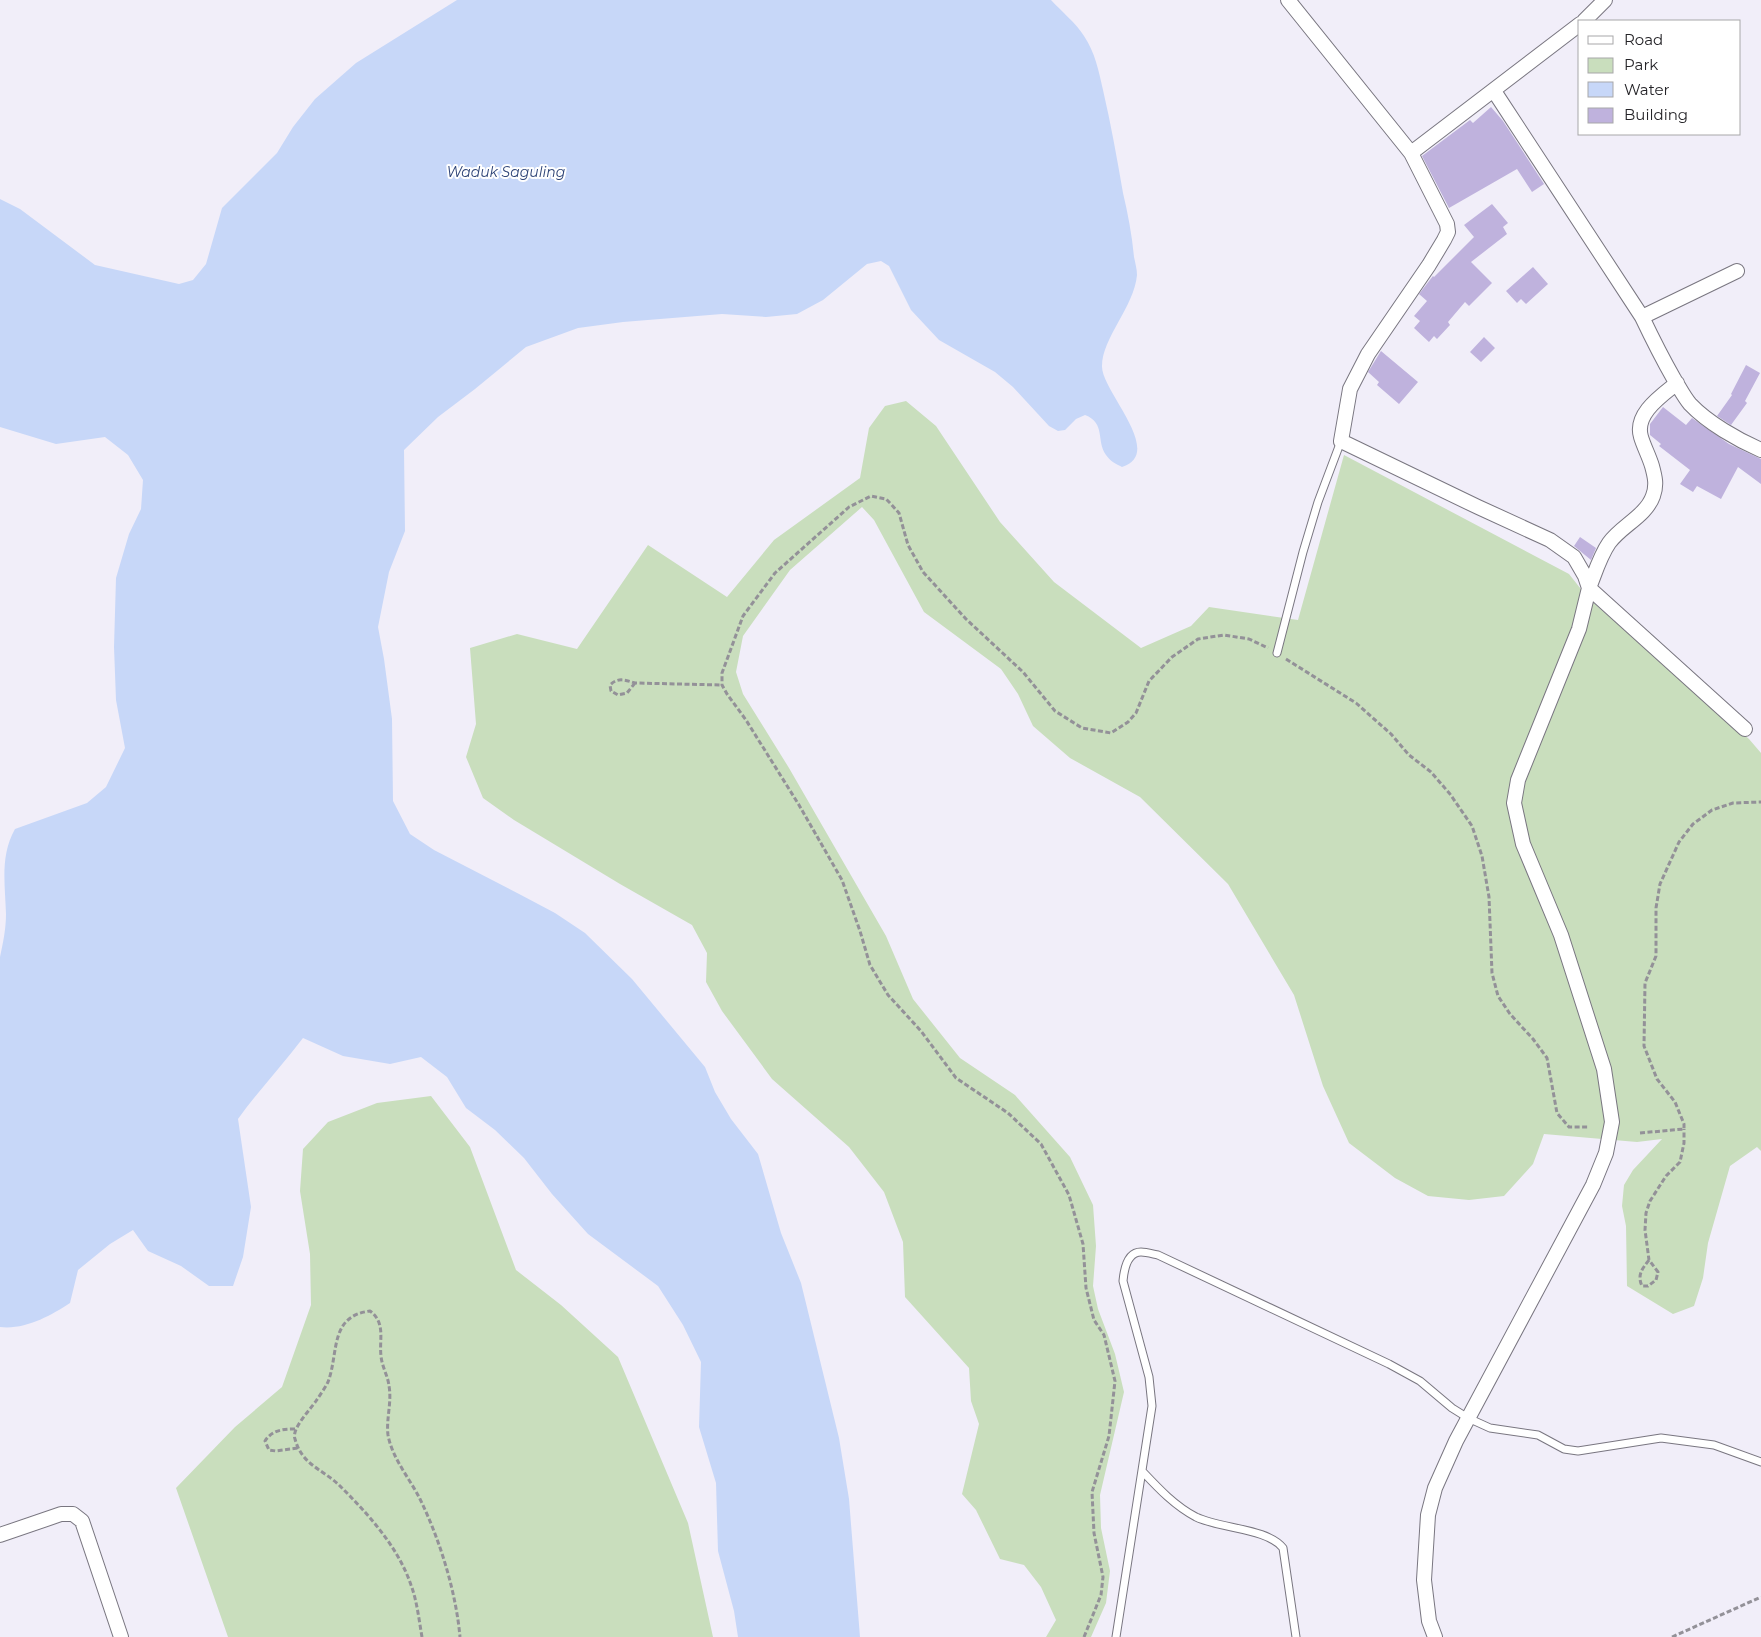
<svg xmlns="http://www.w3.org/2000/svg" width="1761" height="1637" viewBox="0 0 1761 1637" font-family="Montserrat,sans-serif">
<rect width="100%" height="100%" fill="#f1eef9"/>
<path fill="#c9debd" d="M 906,401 L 936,426 L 1000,522 L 1054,582 L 1141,648 L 1191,626 L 1209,607 L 1298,620 L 1344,455 L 1569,574 L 1588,598 L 1749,739 L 1761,753 L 1761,1151 L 1757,1147 L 1730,1166 L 1708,1243 L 1703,1278 L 1694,1306 L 1673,1314 L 1627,1286 L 1626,1226 L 1622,1206 L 1624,1185 L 1633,1170 L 1662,1139 L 1637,1142 L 1544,1134 L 1533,1164 L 1504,1196 L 1469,1200 L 1428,1196 L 1395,1178 L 1349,1143 L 1323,1086 L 1294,995 L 1228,884 L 1140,797 L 1070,758 L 1033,726 L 1018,694 L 1001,669 L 924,612 L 874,520 L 862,507 L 790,570 L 743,636 L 736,672 L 743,694 L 789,768 L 886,936 L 913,999 L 960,1058 L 1015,1095 L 1070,1157 L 1093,1205 L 1096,1246 L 1093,1286 L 1098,1309 L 1115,1354 L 1124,1392 L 1100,1495 L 1101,1528 L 1110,1571 L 1106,1603 L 1091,1637 L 1046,1637 L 1056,1620 L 1041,1587 L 1024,1565 L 1000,1559 L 976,1510 L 962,1494 L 979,1424 L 971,1401 L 969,1368 L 905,1297 L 903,1242 L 884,1192 L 849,1147 L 772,1079 L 722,1011 L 706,982 L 707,953 L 692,925 L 620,884 L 514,820 L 483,798 L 466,757 L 476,724 L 470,648 L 517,634 L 577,649 L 648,545 L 727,597 L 774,540 L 860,478 L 869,428 L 885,406 Z
M 431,1096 L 470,1147 L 516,1270 L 561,1305 L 618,1357 L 688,1523 L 713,1637 L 228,1637 L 176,1488 L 235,1427 L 282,1387 L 311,1305 L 310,1254 L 300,1191 L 303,1149 L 328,1122 L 377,1103 Z"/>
<path fill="#c7d7f8" d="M 457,0 L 1051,0 C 1062,12 1076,23 1084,36 C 1095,52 1099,72 1103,90 C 1111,124 1117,159 1123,193 C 1128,214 1132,235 1134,257 C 1135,262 1137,269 1137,275 C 1134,307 1102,338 1102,366 C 1101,391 1166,453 1122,467 C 1116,464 1110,461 1106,455 C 1096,441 1106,423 1085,415 L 1076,419 L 1065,430 L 1058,431 L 1049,426 L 1013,387 L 995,372 L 939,340 L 911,310 L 889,266 L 881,261 L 867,264 L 823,300 L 797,314 L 766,317 L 722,314 L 623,322 L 578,328 L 526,347 L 475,389 L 438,417 L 404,450 L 405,531 L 389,572 L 378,627 L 384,659 L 392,719 L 393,801 L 410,834 L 434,850 L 521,895 L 555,913 L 585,933 L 632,979 L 705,1067 L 715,1092 L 731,1119 L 758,1154 L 781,1233 L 801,1283 L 839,1438 L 849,1499 L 860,1637 L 738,1637 L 734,1611 L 718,1551 L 716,1483 L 699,1427 L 701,1362 L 683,1325 L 658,1286 L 588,1234 L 552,1194 L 524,1158 L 495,1130 L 466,1108 L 447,1077 L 421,1057 L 390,1064 L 343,1056 L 303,1038 C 282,1066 258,1091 238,1119 L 251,1207 L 243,1257 L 233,1286 L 209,1286 L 181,1266 L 148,1251 L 133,1230 L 110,1244 L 78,1270 L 70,1303 C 50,1316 25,1330 0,1327 L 0,957 C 3,943 6,929 6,914 C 5,883 0,856 15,829 L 87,803 L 106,787 L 125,748 L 116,700 L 114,647 L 116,578 L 129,534 L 141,509 L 143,480 L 128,455 L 105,437 L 56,444 L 0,427 L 0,199 L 20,209 L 95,265 L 179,284 L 193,280 L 206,264 L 222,208 L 277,153 L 293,127 L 315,99 L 356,63 Z"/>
<path fill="#bfb2dd" d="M 1491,107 L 1503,121 L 1544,184 L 1532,192 L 1517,169 L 1449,208 L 1422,156 L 1470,120 L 1473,123 Z
M 1492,204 L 1508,223 L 1503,227 L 1507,234 L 1471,262 L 1492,283 L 1469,306 L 1465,302 L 1448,322 L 1450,325 L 1437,339 L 1434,336 L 1429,342 L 1414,328 L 1420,321 L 1414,316 L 1427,301 L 1419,294 L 1433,276 L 1434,277 L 1474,237 L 1464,225 Z
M 1533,267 L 1548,284 L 1526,304 L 1521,299 L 1517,303 L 1506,291 Z
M 1484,337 L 1495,348 L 1481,362 L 1470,352 Z
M 1381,351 L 1418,382 L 1399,404 L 1377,385 L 1379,382 L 1368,372 Z
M 1746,365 L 1760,373 L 1745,401 L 1747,403 L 1731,425 L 1717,416 L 1732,395 L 1731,394 Z
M 1663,407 L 1686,425 L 1692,418 L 1729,444 L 1761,459 L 1761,484 L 1738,467 L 1721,499 L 1697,486 L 1693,492 L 1680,484 L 1690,470 L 1659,446 L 1661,444 L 1650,435 L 1650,424 Z
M 1580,537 L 1596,548 L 1591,560 L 1574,546 Z"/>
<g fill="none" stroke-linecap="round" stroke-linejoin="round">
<defs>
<path id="lane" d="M 1277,653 L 1303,552 L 1318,502 L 1341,441
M 1143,1472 C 1159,1489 1175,1506 1196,1517 C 1221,1529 1267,1528 1283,1548 L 1296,1637
M 1116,1637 L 1152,1406 L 1149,1377 L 1123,1281 C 1124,1270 1127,1252 1141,1252 C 1146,1252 1153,1254 1158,1255 L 1389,1364 L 1420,1381 L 1452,1408 L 1468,1418 L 1490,1428 L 1538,1435 L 1564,1449 L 1578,1451 L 1661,1438 L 1714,1445 L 1761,1462"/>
<path id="street" d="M 1288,0 L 1411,153
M 1584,21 L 1605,0
M 1494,91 L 1642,317 C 1652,338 1662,358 1674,379 C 1679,387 1684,397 1690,404 C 1708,423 1738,440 1761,450
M 1642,317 L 1737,271
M 1677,383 C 1661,396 1634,414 1641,437 C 1644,447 1649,456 1652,466 C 1655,477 1657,485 1653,496 C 1646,516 1621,526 1609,543 C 1600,556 1595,573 1589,588 L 1745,729
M 0,1535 L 61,1514 L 73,1514 L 82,1521 L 121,1637
M 1435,1637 L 1429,1621 L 1424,1580 L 1428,1515 L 1435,1488 L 1456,1441 L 1593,1185 L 1606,1153 L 1612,1122 L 1604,1069 L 1561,935 L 1523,844 L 1514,803 L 1518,780 L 1579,629 L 1589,588 L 1585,576 L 1574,557 L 1550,540 L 1478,507 L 1341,441 L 1350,389 L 1368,354 L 1429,265 L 1444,240 L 1448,232 L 1447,224 L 1411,153 L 1580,24"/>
</defs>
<use href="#lane" stroke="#797680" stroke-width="9"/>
<use href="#street" stroke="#797680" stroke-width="16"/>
<path stroke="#939198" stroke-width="3" stroke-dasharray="5 2.5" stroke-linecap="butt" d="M 1286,659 L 1356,703 L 1391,734 L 1409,755 L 1431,772 L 1450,794 L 1472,826 L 1482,856 L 1489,897 L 1492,973 L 1498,996 L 1510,1014 L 1533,1039 L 1547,1058 L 1557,1113 L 1569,1127 L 1589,1127
M 635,683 L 627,693 L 618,695 L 611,691 L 610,685 C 618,677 625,680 635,683 L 722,685
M 1640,1133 L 1684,1129 L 1684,1124 L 1675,1102 L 1657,1079 L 1644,1046 L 1645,983 L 1656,956 L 1656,908 L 1660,884 L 1679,842 L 1693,824 L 1712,810 L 1733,803 L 1761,802
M 1649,1260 C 1642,1269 1637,1275 1642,1286 L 1648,1286 L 1656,1280 L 1658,1272 L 1649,1260 L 1645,1230 L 1646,1213 L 1650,1201 L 1666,1176 L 1680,1162 L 1684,1143 L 1684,1129
M 295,1429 C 283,1429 272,1430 265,1441 L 269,1450 L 276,1451 L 298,1448
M 422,1637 C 419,1620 417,1601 411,1585 C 398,1547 369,1515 341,1487 C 325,1470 302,1466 295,1439 C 291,1429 310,1410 316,1401 C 320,1395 325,1388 328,1382 C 339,1353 329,1316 370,1311 C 386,1323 379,1339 381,1356 C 382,1367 388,1376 389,1386 C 392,1402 386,1419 388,1435 C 392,1458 410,1479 420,1499 C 440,1540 456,1592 460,1637
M 1084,1637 L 1101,1595 L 1103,1577 L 1094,1533 L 1092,1492 L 1109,1436 L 1115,1381 L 1104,1335 L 1094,1320 L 1086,1288 L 1083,1244 L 1069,1195 L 1041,1144 L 1008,1113 L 956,1078 L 921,1031 L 888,995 L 870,965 L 860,931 L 842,880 L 799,805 L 746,720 L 727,694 L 722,685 L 722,673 L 743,616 L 775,573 L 849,507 L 871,496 L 886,499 L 890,503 L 899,513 L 908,545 L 923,572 L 966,619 L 1023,672 L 1055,711 L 1082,728 L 1111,733 L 1128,722 L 1136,713 L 1149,681 L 1172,657 L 1198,639 L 1224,635 L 1249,639 L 1268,648
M 1672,1637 L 1761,1597"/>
<use href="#lane" stroke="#fff" stroke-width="7"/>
<use href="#street" stroke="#fff" stroke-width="14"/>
</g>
<g text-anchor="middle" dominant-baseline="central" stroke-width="4" stroke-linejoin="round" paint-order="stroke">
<g font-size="14" font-style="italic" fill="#2e4477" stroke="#fff">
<text x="506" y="172">Waduk Saguling</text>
</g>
</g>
<rect x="1578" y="20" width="162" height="115" fill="#ffffff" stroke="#a8a7a9"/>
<rect x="1588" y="36" width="25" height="8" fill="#ffffff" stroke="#a8a7a9"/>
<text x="1624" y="45" font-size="15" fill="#252428">Road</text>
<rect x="1588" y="58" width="25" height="15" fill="#c9debd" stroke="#a8a7a9"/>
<text x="1624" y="70" font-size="15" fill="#252428">Park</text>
<rect x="1588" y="82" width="25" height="15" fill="#c7d7f8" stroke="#a8a7a9"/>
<text x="1624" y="95" font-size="15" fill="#252428">Water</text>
<rect x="1588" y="108" width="25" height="15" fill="#bfb2dd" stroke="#a8a7a9"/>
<text x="1624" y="120" font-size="15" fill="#252428">Building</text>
</svg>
